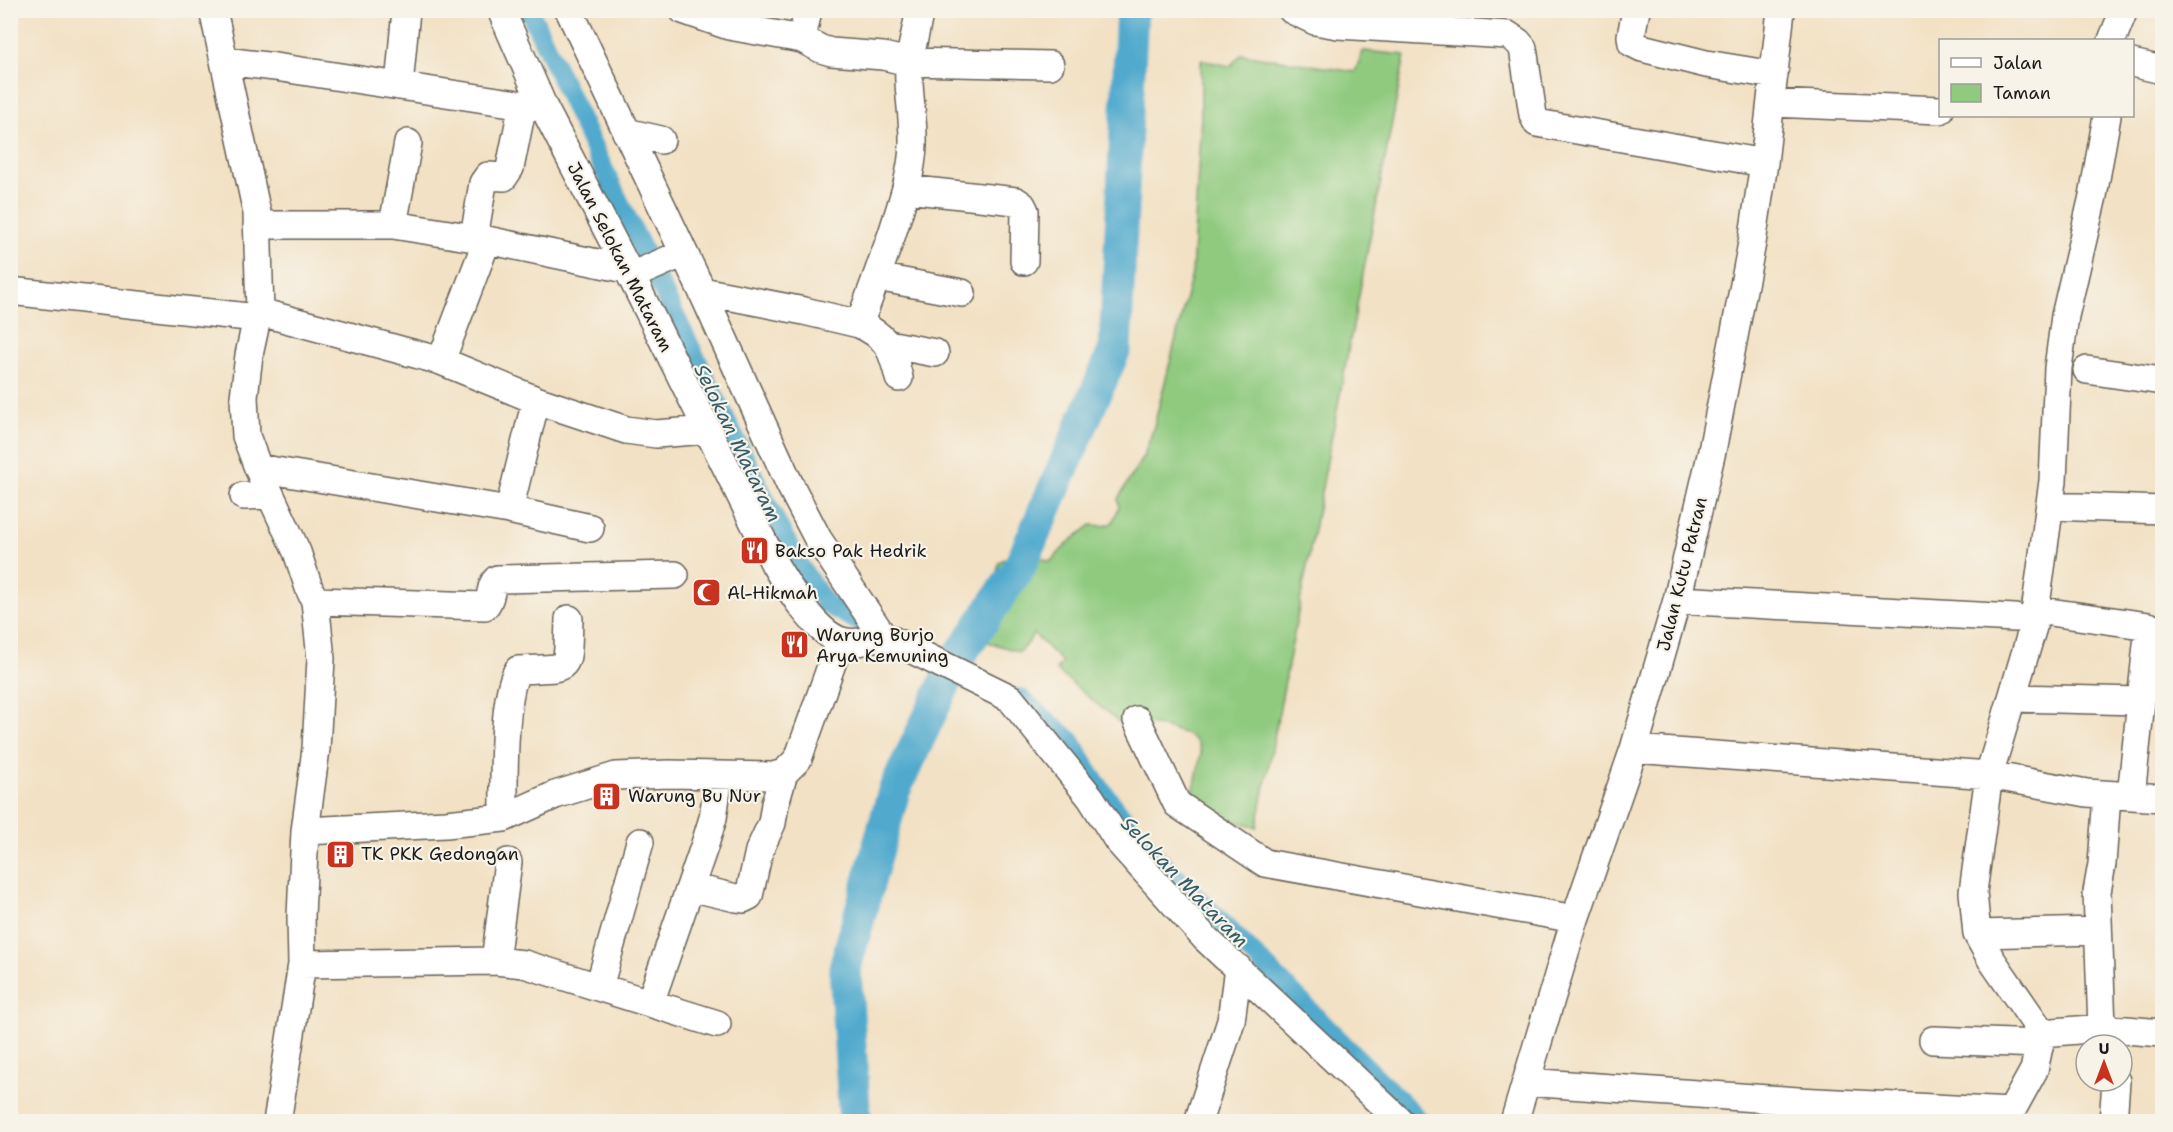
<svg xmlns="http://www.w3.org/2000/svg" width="2173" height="1132" viewBox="0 0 2173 1132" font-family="'Shantell Sans',sans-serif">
<rect width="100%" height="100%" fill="#f7f3e8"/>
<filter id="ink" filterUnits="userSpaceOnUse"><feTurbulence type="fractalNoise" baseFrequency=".0167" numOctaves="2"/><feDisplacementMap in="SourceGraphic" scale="12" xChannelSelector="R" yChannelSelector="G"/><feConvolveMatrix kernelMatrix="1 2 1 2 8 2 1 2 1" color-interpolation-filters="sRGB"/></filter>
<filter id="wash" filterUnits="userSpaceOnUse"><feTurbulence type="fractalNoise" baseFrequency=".008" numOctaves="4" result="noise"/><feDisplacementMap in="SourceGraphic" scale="24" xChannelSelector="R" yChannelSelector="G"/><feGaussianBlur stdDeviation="1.35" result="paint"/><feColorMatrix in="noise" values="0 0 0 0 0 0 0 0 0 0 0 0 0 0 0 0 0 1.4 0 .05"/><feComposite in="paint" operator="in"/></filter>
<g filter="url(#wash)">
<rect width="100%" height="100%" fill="#f2e1c4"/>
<path fill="#8fca7f" stroke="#56734e" stroke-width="1.5" d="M 1363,51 L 1405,55 L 1257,827 L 1195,809 L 1192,799 L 1201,754 C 1199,731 1169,730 1151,724 L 1132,733 L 1056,670 L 1062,662 L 1033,633 L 1029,642 L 1019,652 L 979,639 L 974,634 L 974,612 L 994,584 L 999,562 L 1022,549 L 1050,562 L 1069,542 L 1091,525 L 1104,526 L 1112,523 L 1119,507 L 1118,499 L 1144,455 L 1153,430 L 1192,274 L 1201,116 L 1201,60 L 1230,66 L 1242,54 L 1355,72 Z"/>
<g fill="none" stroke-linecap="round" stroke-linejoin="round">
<path stroke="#51aace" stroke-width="20" d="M 529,10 L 610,183 L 777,524 L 804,573 L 826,604 L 877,631
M 1020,698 L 1071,741 L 1091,776 L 1142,843 L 1421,1122"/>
<path stroke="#51aace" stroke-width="33" d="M 855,1122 L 845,968 L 894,791 L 955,662 L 1020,566 L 1115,349 L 1132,10"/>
</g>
</g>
<g filter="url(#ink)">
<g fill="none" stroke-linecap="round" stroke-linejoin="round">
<defs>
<path id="minor" d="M 213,10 L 257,213 L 260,312 L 257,318 L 249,355 L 244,397 L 246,436 L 258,468 L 297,552 L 309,588 L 315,601 L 321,659 L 316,749 L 305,831 L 301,916 L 302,964 L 277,1122
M 501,10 L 544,108 L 631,276 L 775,565 C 788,587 816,634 842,641 C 856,645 869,640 882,635
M 569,10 L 702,291 L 790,485 L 818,539 L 882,635 L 1010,698 L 1091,798 L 1118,841 L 1205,938 L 1401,1122
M 683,10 L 729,26 L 802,39 L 808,10
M 920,10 L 909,62 L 1050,65
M 1292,10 L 1315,21 L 1338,25 L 1508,35 L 1518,42 L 1523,48 L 1533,115 L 1537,123 L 1764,163
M 1636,10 L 1631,36 L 1632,43 L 1642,48 L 1706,64 L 1774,75
M 2112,40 L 2124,10
M 225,61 L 275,67 L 544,108
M 2132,63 L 2162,70
M 399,86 L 406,10
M 1771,103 L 1940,110
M 626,132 L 661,140
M 906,189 L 1016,201 L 1022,205 L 1025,211 L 1024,261
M 257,225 L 393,225 L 487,240 L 626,269
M 393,225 L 408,143
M 474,238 L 483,183 L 488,176 L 504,177 L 510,168 L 523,104
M 631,276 L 684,253
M 877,277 L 962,293
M 10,291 L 257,318
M 702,291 L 804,311 L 859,324 C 871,294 881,264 892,234 C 901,205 912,175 913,145 C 914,117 907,90 909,62 L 883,56 L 831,52 L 821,49 L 802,39
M 260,312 L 441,361 L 536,400 L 626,430 L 656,434 L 707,430
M 859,324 C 888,337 892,349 899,378
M 888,344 L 935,353
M 441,361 L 487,240
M 2087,370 L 2162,381
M 258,468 L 509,510 L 590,528
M 244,496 L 270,495
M 2050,506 L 2162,510
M 509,510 L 536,400
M 1677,600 L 2015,618
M 315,601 L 485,606 C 493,598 489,586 497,579 L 675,575
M 2035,610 L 2149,626 L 2131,796
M 2013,698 L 2140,701
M 1137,720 L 1177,804 L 1265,863 L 1575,919
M 1634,749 L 1989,775 L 2087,793 L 2162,798
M 504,818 C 504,785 502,694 518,670 C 572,667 567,675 569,619
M 305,831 L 446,824 L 504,818 L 555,795 L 616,776 L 669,774 L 773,776 L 784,773 L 798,759 L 840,641
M 690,887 L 736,898 L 743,899 L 749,896 L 759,851 L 772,823 L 775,804 L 784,773
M 1977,934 L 2098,931
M 495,961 L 508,862
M 302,964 L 495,961 L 524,964 L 717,1024
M 599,987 L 640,842
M 650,1003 L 705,844 L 713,818 L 719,775
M 2102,1028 L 2097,892 L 2102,864 L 2107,795
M 2042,1033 L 2102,1028 L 2162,1033
M 1933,1040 L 2039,1044
M 1526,1082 L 1798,1101 L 2011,1112
M 1198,1122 L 1231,1021 L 1238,968
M 1514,1122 L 1575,919 L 1634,749 L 1677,600 L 1712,451 L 1752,243 L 1764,163 L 1781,10
M 2010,1122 L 2011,1112 L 2034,1070 L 2042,1033 L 1991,959 L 1977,934 L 1973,892 L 1989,775 L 2033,627 L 2053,481 L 2058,368 L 2065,316 L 2093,196 L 2107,116
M 2113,1122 L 2116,1081"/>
</defs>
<use href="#minor" stroke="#676157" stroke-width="30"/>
<use href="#minor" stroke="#fff" stroke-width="27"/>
</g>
</g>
<defs>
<symbol id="restaurant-square" viewBox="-11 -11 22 22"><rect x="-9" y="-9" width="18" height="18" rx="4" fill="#c8321e" stroke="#f7f3e8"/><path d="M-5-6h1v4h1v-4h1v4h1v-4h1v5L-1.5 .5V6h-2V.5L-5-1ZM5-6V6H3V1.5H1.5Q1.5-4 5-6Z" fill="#fff"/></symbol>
<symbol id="mosque-square" viewBox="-11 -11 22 22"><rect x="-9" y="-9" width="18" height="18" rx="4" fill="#c8321e" stroke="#f7f3e8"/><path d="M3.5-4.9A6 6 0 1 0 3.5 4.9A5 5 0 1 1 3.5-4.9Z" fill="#fff"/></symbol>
<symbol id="building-square" viewBox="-11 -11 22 22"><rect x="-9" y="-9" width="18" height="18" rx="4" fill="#c8321e" stroke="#f7f3e8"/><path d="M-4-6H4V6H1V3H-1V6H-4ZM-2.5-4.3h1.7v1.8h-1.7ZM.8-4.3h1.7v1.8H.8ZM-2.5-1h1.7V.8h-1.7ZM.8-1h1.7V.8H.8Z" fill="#fff"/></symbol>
</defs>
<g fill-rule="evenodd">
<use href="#restaurant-square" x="738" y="534" width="33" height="33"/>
<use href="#mosque-square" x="690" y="576" width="33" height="33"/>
<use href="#restaurant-square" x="778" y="628" width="33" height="33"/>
<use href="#building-square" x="590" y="780" width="33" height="33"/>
<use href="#building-square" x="324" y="838" width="33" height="33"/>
</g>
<g text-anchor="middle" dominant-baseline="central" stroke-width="4.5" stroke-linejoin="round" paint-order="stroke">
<g font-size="18" fill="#1c1c1c" stroke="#f7f3e8">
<text transform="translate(620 257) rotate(63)">Jalan Selokan Mataram</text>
<text transform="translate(1682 574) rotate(-76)">Jalan Kutu Patran</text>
</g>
<g font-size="18" fill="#1c1c1c" stroke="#f7f3e8" text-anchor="start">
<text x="775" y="551">Bakso Pak Hedrik</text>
<text x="727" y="593">Al-Hikmah</text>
<text x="816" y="635">Warung Burjo<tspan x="816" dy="21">Arya Kemuning</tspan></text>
<text x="628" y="796">Warung Bu Nur</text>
<text x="361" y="854">TK PKK Gedongan</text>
</g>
<g font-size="20" font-style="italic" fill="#345c6c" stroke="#f7f3e8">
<text transform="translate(738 443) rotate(64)">Selokan Mataram</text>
<text transform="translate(1185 882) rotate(46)">Selokan Mataram</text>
</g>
</g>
<rect width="2173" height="1132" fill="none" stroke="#f7f3e8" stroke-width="36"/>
<rect x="1939" y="39" width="195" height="78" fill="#f7f3e8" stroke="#9f9d96" stroke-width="1.5"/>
<rect x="1951" y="58" width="30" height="9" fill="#ffffff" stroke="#9f9d96" stroke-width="1.5"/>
<text x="1993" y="69" font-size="18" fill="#1c1c1c">Jalan</text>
<rect x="1951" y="84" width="30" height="18" fill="#8fca7f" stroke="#9f9d96" stroke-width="1.5"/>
<text x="1993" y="99" font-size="18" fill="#1c1c1c">Taman</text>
<g transform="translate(2104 1063)"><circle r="28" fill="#f7f3e8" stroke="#9f9d96" stroke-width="1.5"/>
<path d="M0-4.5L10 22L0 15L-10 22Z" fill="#c8321e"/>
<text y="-9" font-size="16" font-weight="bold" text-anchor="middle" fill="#1c1c1c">U</text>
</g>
</svg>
